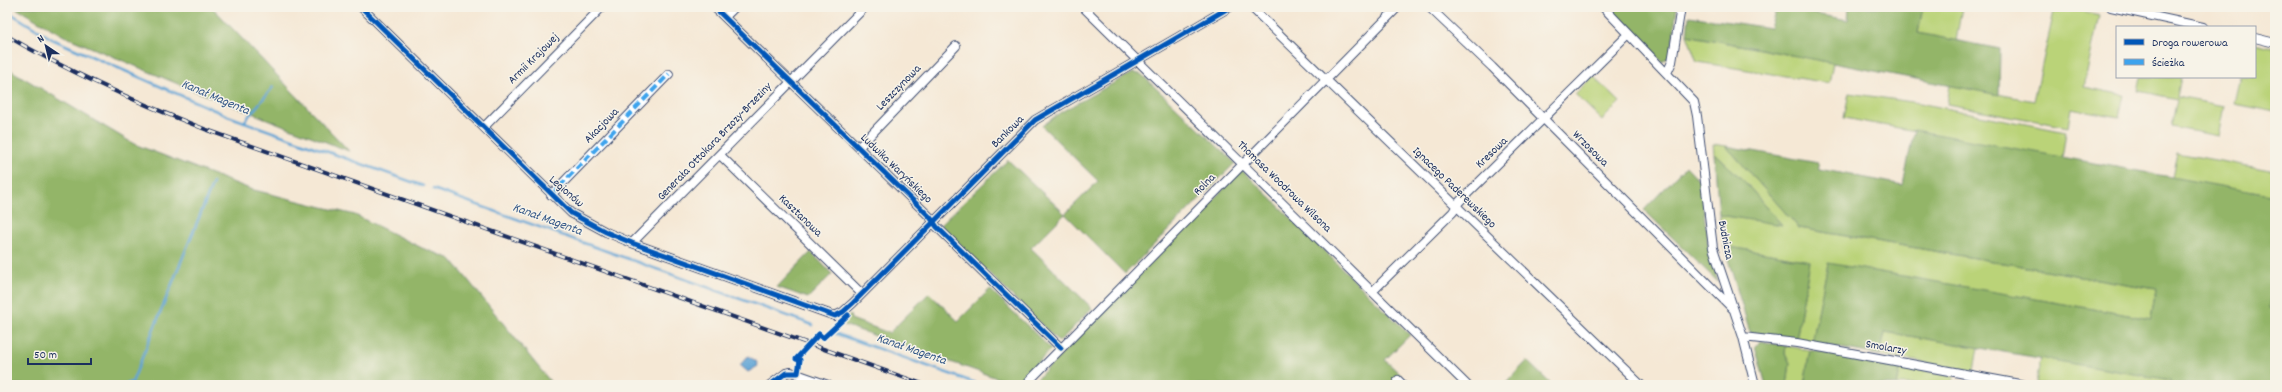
<svg xmlns="http://www.w3.org/2000/svg" width="2282" height="392" viewBox="0 0 2282 392" font-family="Dekko,sans-serif">
<rect width="100%" height="100%" fill="#f7f3e8"/>
<filter id="ink" filterUnits="userSpaceOnUse"><feTurbulence type="fractalNoise" baseFrequency=".025" numOctaves="2"/><feDisplacementMap in="SourceGraphic" scale="8" xChannelSelector="R" yChannelSelector="G"/><feConvolveMatrix kernelMatrix="1 2 1 2 8 2 1 2 1" color-interpolation-filters="sRGB"/></filter>
<filter id="wash" filterUnits="userSpaceOnUse"><feTurbulence type="fractalNoise" baseFrequency=".012" numOctaves="4" result="noise"/><feDisplacementMap in="SourceGraphic" scale="16" xChannelSelector="R" yChannelSelector="G"/><feGaussianBlur stdDeviation="0.9" result="paint"/><feColorMatrix in="noise" values="0 0 0 0 0 0 0 0 0 0 0 0 0 0 0 0 0 1.4 0 .05"/><feComposite in="paint" operator="in"/></filter>
<g filter="url(#wash)">
<rect width="100%" height="100%" fill="#f5e8d5"/>
<path fill="#bad378" stroke="#6a816b" d="M 1923,7 L 1962,7 L 1956,41 L 1918,33 Z
M 2055,7 L 2066,7 L 2099,15 L 2084,87 L 2124,95 L 2119,117 L 2071,108 L 2068,127 L 1947,104 L 1950,85 L 2034,101 Z
M 1687,35 L 1833,63 L 1829,83 L 1697,62 Z
M 2255,43 L 2272,47 L 2275,58 L 2275,112 L 2234,104 L 2240,77 L 2255,77 Z
M 1593,76 L 1620,102 L 1602,120 L 1575,94 Z
M 2141,77 L 2181,77 L 2177,97 L 2224,106 L 2218,136 L 2171,127 L 2177,99 L 2138,91 Z
M 1849,93 L 1919,103 L 2066,132 L 2062,158 L 1844,118 Z
M 1713,144 L 1726,146 L 1799,228 L 2156,289 L 2151,319 L 1828,264 L 1812,343 L 1796,340 L 1810,261 L 1724,246 L 1719,215 L 1781,224 L 1744,181 L 1714,153 Z
M 2177,153 L 2275,171 L 2275,196 L 2172,178 Z
M 2275,266 L 2275,310 L 2269,309 Z
M 1885,332 L 1978,347 L 1974,371 L 1880,355 Z
M 1786,346 L 1810,350 L 1804,385 L 1787,385 L 1790,363 L 1785,353 Z
M 2041,357 L 2170,380 L 2170,385 L 2047,385 L 2036,383 Z
M 1901,366 L 1954,377 L 1952,385 L 1897,385 Z"/>
<path fill="#93b568" stroke="#577263" d="M 14,7 L 212,7 L 349,151 L 190,89 L 64,36 Z
M 1609,7 L 1677,7 L 1671,56 L 1662,62 Z
M 1777,7 L 1848,20 L 1849,7 L 1923,7 L 1918,33 L 2000,49 L 1999,95 L 1687,35 L 1689,16 L 1770,28 Z
M 7,68 L 134,144 L 250,189 L 355,215 L 422,248 L 451,259 L 553,385 L 7,385 Z
M 1132,73 L 1141,74 L 1235,163 L 1125,274 L 1065,214 L 1031,248 L 1092,308 L 1059,342 L 940,225 L 1008,160 L 1065,214 L 1098,181 L 1042,126 L 1061,112 Z
M 1914,130 L 2275,196 L 2275,266 L 2269,308 L 2275,310 L 2275,385 L 2170,385 L 2170,380 L 1885,332 L 1880,355 L 1812,343 L 1828,263 L 2151,319 L 2156,289 L 1799,228 L 1726,146 L 1818,163 L 1819,169 L 1903,185 Z
M 1714,153 L 1744,181 L 1782,225 L 1719,215 Z
M 1686,166 L 1700,181 L 1708,244 L 1718,282 L 1644,210 Z
M 1242,170 L 1410,335 L 1385,360 L 1401,375 L 1393,383 L 1394,385 L 1031,385 Z
M 1724,246 L 1810,261 L 1796,340 L 1750,332 Z
M 811,252 L 832,274 L 808,298 L 777,287 Z
M 990,289 L 1051,349 L 1017,385 L 841,324 L 850,315 L 851,319 L 889,333 L 929,293 L 958,321 Z
M 1761,341 L 1786,346 L 1785,353 L 1790,363 L 1787,385 L 1766,385 L 1755,347 Z
M 1810,350 L 1901,366 L 1897,385 L 1804,385 Z
M 1527,361 L 1552,385 L 1504,385 Z"/>
<path fill="#61a4d5" stroke="#3e6a9a" d="M 748,356 L 756,361 L 758,366 L 748,372 L 740,365 Z"/>
<g fill="none" stroke-linecap="round" stroke-linejoin="round">
<path stroke="#61a4d5" stroke-width="2.5" d="M 7,11 L 52,39 L 228,116 L 423,186
M 244,122 L 273,87
M 433,189 L 813,325
M 834,333 L 981,385
M 125,385 L 132,382
M 131,385 L 213,183"/>
</g>
</g>
<g filter="url(#ink)">
<g fill="none" stroke-linecap="round" stroke-linejoin="round">
<defs>
<path id="minor" d="M 361,7 L 571,213 L 606,232 L 632,243 L 835,316 L 843,312 L 853,303 L 1035,120 L 1230,7
M 714,7 L 930,217 L 937,227 L 1061,348
M 1083,7 L 1467,385
M 1251,7 L 1641,385
M 1429,7 L 1492,67 L 1733,309
M 1603,7 L 1694,102 L 1697,116 L 1713,248 L 1743,337 L 1755,385
M 2111,7 L 2203,27
M 725,17 L 735,7
M 2255,38 L 2275,43
M 1667,73 L 1672,62 L 1681,7
M 484,127 L 602,7
M 859,147 L 956,46
M 720,155 L 862,294
M 551,195 L 669,74
M 632,243 L 865,7
M 1373,291 L 1453,212 L 1459,202 L 1629,34
M 1743,337 L 1797,343 L 2025,385
M 1398,380 L 1403,385
M 1029,381 L 1398,7
M 770,385 L 786,373 L 791,372 L 828,385"/>
</defs>
<use href="#minor" stroke="#3c4b70" stroke-width="10"/>
<use href="#minor" stroke="#fff" stroke-width="8"/>
<defs>
<path id="rail" d="M 7,36 C 71,73 138,103 207,130 L 925,385"/>
</defs>
<use href="#rail" stroke="#1b2f5e" stroke-width="4"/>
<use href="#rail" stroke="#f7f3e8" stroke-width="2.5" stroke-dasharray="8" stroke-linecap="butt"/>
<path stroke="#3da3ed" stroke-width="4" stroke-dasharray="8 4" stroke-linecap="butt" d="M 551,195 L 669,74"/>
<defs>
<path id="cycleway" d="M 361,7 L 571,213 L 606,232 L 632,243 L 835,316 L 843,312 L 853,303 L 1035,120 L 1230,7
M 714,7 L 930,217 L 937,227 L 1061,348
M 770,385 L 786,373 L 798,373 L 800,360 L 796,359 L 819,334 L 823,338 L 848,315"/>
</defs>
<use href="#cycleway" stroke="#f7f3e8" stroke-width="8"/>
<use href="#cycleway" stroke="#0057b8" stroke-width="5"/>
</g>
</g>
<g text-anchor="middle" dominant-baseline="central" stroke-width="3" stroke-linejoin="round" paint-order="stroke">
<g font-size="12" fill="#1b2f5e" stroke="#f7f3e8">
<text transform="translate(534 59) rotate(-45)">Armii Krajowej</text>
<text transform="translate(899 88) rotate(-46)">Leszczynowa</text>
<text transform="translate(602 126) rotate(-46)">Akacjowa</text>
<text transform="translate(1008 132) rotate(-45)">Bankowa</text>
<text transform="translate(715 142) rotate(-46)">Generała Ottokara Brzozy-Brzeziny</text>
<text transform="translate(1590 149) rotate(45)">Wrzosowa</text>
<text transform="translate(1492 153) rotate(-44)">Kresowa</text>
<text transform="translate(896 169) rotate(44)">Ludwika Waryńskiego</text>
<text transform="translate(1205 185) rotate(-46)">Rolna</text>
<text transform="translate(1284 187) rotate(44)">Thomasa Woodrowa Wilsona</text>
<text transform="translate(1454 188) rotate(44)">Ignacego Paderewskiego</text>
<text transform="translate(566 192) rotate(41)">Legionów</text>
<text transform="translate(800 216) rotate(44)">Kasztanowa</text>
<text transform="translate(1725 240) rotate(79)">Budnicza</text>
<text transform="translate(1886 348) rotate(10)">Smolarzy</text>
</g>
<g font-size="13" font-style="italic" fill="#345888" stroke="#f7f3e8">
<text transform="translate(215 98) rotate(23)">Kanał Magenta</text>
<text transform="translate(547 220) rotate(20)">Kanał Magenta</text>
<text transform="translate(911 350) rotate(19)">Kanał Magenta</text>
</g>
</g>
<rect width="2282" height="392" fill="none" stroke="#f7f3e8" stroke-width="24"/>
<rect x="2116" y="26" width="140" height="52" fill="#f7f3e8" stroke="#9fa5b1"/>
<rect x="2124" y="39" width="20" height="6" fill="#0057b8" stroke="#9fa5b1"/>
<text x="2152" y="46" font-size="12" fill="#1b2f5e">Droga rowerowa</text>
<rect x="2124" y="59" width="20" height="6" fill="#3da3ed" stroke="#9fa5b1"/>
<text x="2152" y="66" font-size="12" fill="#1b2f5e">Ścieżka</text>
<g transform="translate(46 46) rotate(325)" stroke="#f7f3e8" stroke-width="3" paint-order="stroke">
<path d="M0-3L7 15L0 10L-7 15Z" fill="#1b2f5e"/>
<text y="-6" font-size="11" font-weight="bold" text-anchor="middle" fill="#1b2f5e">N</text>
</g>
<path d="M28 358v6h63v-6" fill="none" stroke="#1b2f5e" stroke-width="2"/>
<text x="34" y="358" font-size="12" fill="#1b2f5e" stroke="#f7f3e8" stroke-width="3" paint-order="stroke">50 m</text>
</svg>
